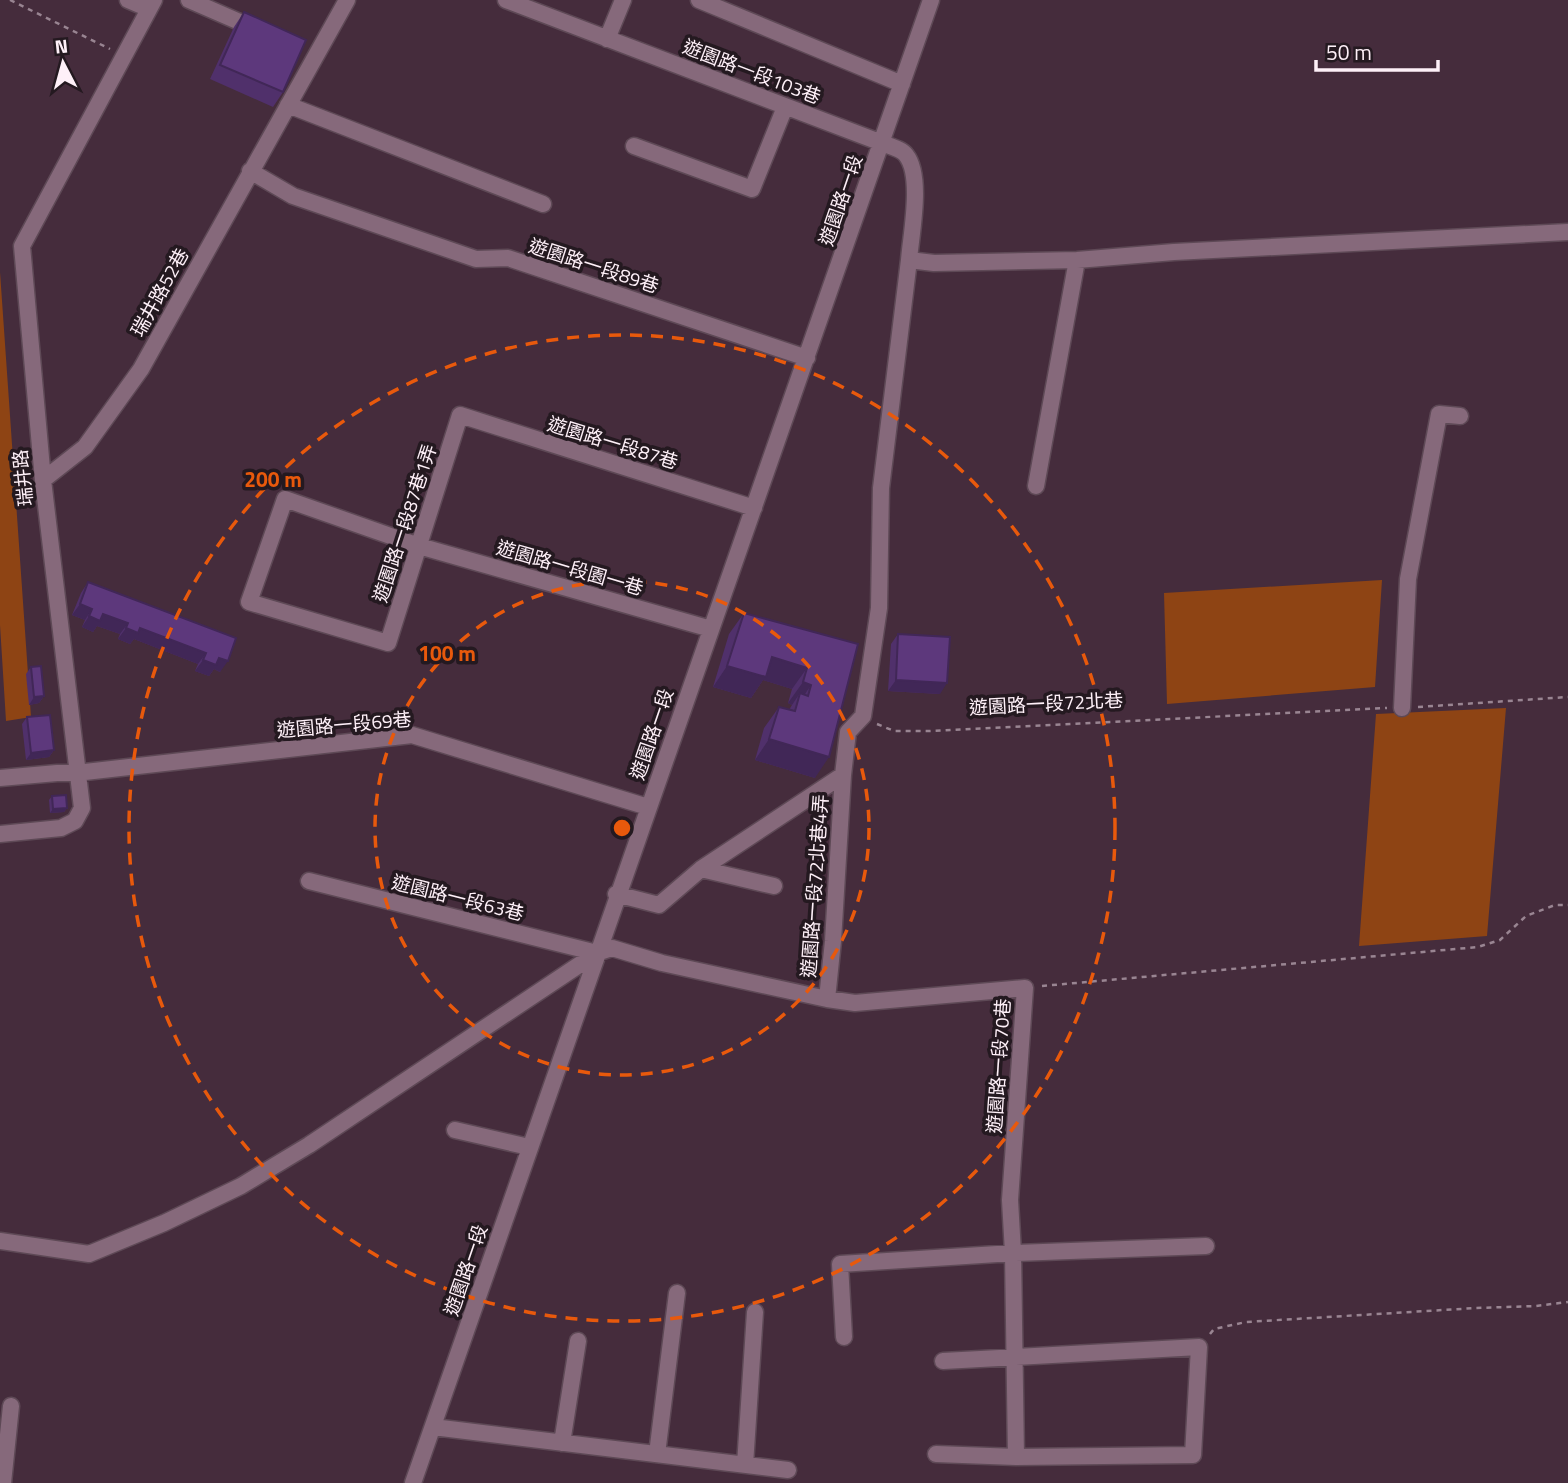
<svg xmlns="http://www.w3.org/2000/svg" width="1568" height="1483" viewBox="0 0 1568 1483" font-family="'Titillium Web','Noto Sans TC',sans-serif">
<rect width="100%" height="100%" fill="#452c3c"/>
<path fill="#8e4414" d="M 0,272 L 31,717 L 6,721 L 0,625 Z
M 1382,580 L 1375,687 L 1167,704 L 1164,593 Z
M 1506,708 L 1487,936 L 1359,946 L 1376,714 Z"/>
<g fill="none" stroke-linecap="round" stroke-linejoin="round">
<defs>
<path id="minor" d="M 128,0 L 149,9
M 189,0 L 258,30
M 506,0 L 882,143 C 889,146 902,149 906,155 C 923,176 911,234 909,260 L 934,263 L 1077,260 L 1174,252 L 1568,232
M 699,0 L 902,84
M 607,39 L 623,0
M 288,105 L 543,204
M 634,146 L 752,189 L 785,107
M 250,171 L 293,196 L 476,259 L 508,258 L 807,358
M 43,480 L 85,447 L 141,369 L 347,0
M 1036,486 L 1077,260
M 711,629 L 419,546 L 285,499 L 249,602 L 388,643 L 460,415 L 754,508
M 1402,708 L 1408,579 L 1439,414 L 1460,416
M 0,778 L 57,773 L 76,773 L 412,735 L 648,807
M 0,834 L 61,828 L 75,821 L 82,808 L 43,480 L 22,246 L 154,0
M 701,869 L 774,886
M 309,881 L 597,953
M 616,894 L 659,905 L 701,869 L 843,775 L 848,732 L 863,716 L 879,608 L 881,488 L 909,260
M 827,999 L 833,941 L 843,775
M 455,1130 L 529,1147
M 0,1241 L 89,1254 L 164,1223 L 241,1186 L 309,1145 L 597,953 L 612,948 L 662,963 L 827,999 L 855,1003 L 1025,988 L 1010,1200 L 1013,1253 L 1016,1457
M 844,1337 L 840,1264 L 1013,1253 L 1206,1246
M 433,1427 L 788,1470
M 562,1443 L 578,1341
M 657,1454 L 677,1293
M 936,1454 L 1016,1457 L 1193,1455 L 1199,1347 L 943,1361
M 745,1465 L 755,1312
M 3,1483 L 11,1406
M 413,1483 L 931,0"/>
</defs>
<use href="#minor" stroke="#5e4956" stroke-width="19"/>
<path stroke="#998592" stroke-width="2.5" stroke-dasharray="5 5" stroke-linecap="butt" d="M 10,0 L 110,49
M 1418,707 L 1568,697
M 877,724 L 894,731 L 929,731 L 1387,708
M 1042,986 L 1478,947 L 1500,940 L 1526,916 L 1555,905 L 1568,905
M 1210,1334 L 1214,1329 L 1246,1322 L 1476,1308 L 1536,1306 L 1568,1302"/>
<use href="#minor" stroke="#86697b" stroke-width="16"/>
</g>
<path fill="#50306b" d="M 244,12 L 283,92 L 273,107 L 210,79 L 234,27 Z
M 88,582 L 236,638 L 220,672 L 214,669 L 209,676 L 195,671 L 198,664 L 134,639 L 130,644 L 118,639 L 120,634 L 97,626 L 93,632 L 82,627 L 85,620 L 72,615 L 81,593 Z
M 744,613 L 858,644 L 815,778 L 755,760 L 764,728 L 779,707 L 789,710 L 792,705 L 788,703 L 792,689 L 763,680 L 751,698 L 713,687 L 729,634 Z
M 898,634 L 940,694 L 888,691 L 891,644 Z
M 31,667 L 44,696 L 39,703 L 29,705 L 26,674 Z
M 27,717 L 54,750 L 49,757 L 26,760 L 22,724 Z
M 52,796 L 67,808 L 64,812 L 50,813 L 49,800 Z"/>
<path fill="#412757" d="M 80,604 L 92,609 L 85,620 L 72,615 Z
M 103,614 L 128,623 L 120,634 L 97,626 L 93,632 L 82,627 L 89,616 Z
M 126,628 L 140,628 L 206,653 L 198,664 L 134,639 L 130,644 L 118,639 Z
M 772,657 L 807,668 L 792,689 L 763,680 L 751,698 L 713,687 L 727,666 Z
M 219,658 L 228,661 L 220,672 L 214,669 L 209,676 L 195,671 L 203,660 Z
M 896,680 L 947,683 L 940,694 L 888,691 Z
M 803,682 L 811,685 L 797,706 L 800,693 L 792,705 L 788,703 Z
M 44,696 L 39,703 L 29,705 L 34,697 Z
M 769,739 L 829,757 L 815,778 L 755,760 Z
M 54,750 L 49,757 L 26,760 L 31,753 Z
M 67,808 L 64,812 L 50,813 L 53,809 Z"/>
<path fill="#5d387c" stroke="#412757" stroke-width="2" d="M 244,12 L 306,40 L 283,92 L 220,65 Z
M 88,582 L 236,638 L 228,661 L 219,658 L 216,665 L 203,660 L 206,653 L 140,628 L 138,633 L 126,628 L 128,623 L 103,614 L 100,621 L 89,616 L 92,609 L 80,604 Z
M 744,613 L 858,644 L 829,757 L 769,739 L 779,707 L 795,711 L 800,693 L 808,696 L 811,685 L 803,682 L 807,668 L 772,657 L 766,677 L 727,666 Z
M 898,634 L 950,637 L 947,683 L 896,680 Z
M 41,666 L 44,696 L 34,697 L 31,667 Z
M 50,715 L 54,750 L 31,753 L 27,717 Z
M 66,795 L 67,808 L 53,809 L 52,796 Z"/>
<g fill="none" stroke="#e8590c" stroke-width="3.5" stroke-dasharray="12 9">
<circle cx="622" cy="828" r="247"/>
<circle cx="622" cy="828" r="493"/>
</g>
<g text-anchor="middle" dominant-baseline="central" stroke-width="7" stroke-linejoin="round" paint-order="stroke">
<g font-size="19" fill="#fef0f8" stroke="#241920">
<text transform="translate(752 71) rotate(21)">遊園路一段103巷</text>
<text transform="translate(840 200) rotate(-71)">遊園路一段</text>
<text transform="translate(594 265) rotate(18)">遊園路一段89巷</text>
<text transform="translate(159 292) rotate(-61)">瑞井路52巷</text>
<text transform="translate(613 442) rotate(17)">遊園路一段87巷</text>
<text transform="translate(22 478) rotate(-96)">瑞井路</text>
<text transform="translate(404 523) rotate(-72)">遊園路一段87巷1弄</text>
<text transform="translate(570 567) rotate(16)">遊園路一段園一巷</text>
<text transform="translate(1046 703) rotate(-3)">遊園路一段72北巷</text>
<text transform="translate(344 724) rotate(-5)">遊園路一段69巷</text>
<text transform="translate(651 734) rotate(-71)">遊園路一段</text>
<text transform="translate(814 886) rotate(-86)">遊園路一段72北巷4弄</text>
<text transform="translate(458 897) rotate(14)">遊園路一段63巷</text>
<text transform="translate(998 1066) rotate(-86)">遊園路一段70巷</text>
<text transform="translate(465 1270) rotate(-71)">遊園路一段</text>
</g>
</g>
<circle cx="622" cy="828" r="10" fill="#e8590c" stroke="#241920" stroke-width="3.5"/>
<g font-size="21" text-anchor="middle" font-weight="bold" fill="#e8590c" stroke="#241920" stroke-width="7" stroke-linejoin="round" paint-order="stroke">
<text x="273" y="487">200 m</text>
<text x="447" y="661">100 m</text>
</g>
<g transform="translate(63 63) rotate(354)" stroke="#241920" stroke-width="5" paint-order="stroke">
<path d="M0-5L12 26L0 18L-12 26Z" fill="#fef0f8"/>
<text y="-10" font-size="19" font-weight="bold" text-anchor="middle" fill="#fef0f8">N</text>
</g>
<path d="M1316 60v10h122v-10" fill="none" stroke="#fef0f8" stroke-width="3.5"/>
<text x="1326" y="60" font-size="21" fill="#fef0f8" stroke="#241920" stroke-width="5" paint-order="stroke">50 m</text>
</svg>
